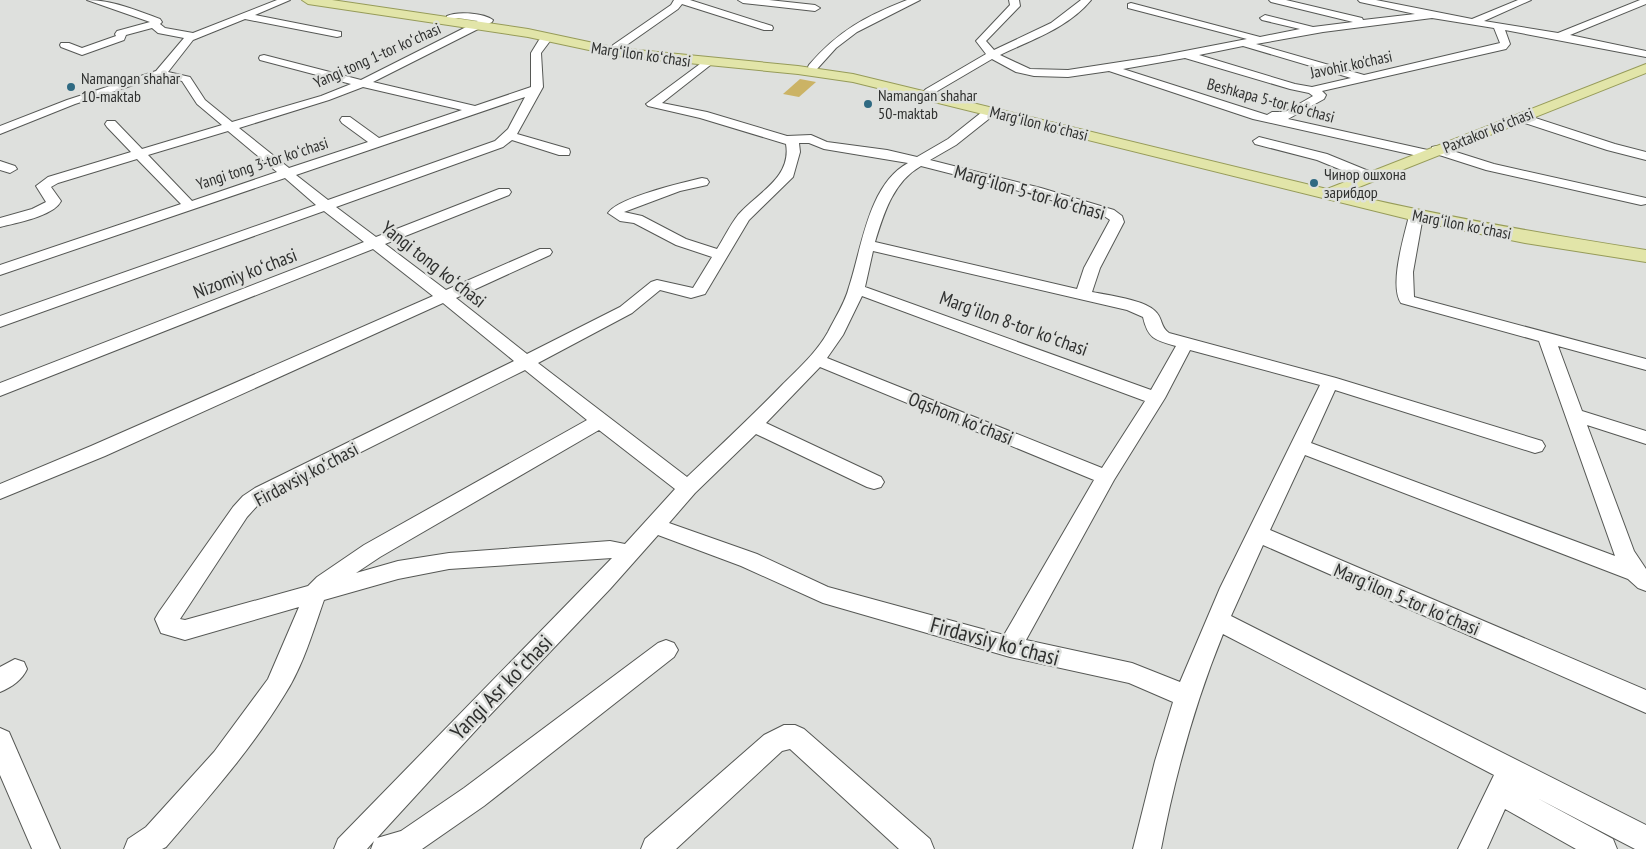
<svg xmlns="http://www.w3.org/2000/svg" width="1646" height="849" viewBox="0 0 1646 849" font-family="'PT Sans Narrow',sans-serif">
<rect width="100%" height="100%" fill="#dee0dd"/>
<path fill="#cbb365" d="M 800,79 L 816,82 L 799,97 L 783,94 Z"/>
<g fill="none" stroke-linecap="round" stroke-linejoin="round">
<defs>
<path id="minor" d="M 87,0 C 113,0 135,10 160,19 L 162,22 L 160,24 L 165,28 L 193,33 L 277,0 L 290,0 L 255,15 L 341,32 L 341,36 L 337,37 L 245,19 L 193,40 L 168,72 L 190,77 L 205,100 L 232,122 L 321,96 L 351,84 L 260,60 L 259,58 L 260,56 L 264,55 L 361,80 L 478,21 L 458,18 L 447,20 L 447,16 C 457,11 484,13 493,20 L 492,22 L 373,82 L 475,106 L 531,87 L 531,53 L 539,40 L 544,35 L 552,35 L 553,37 L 541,53 L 543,87 L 517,134 L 569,149 L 570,152 L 569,155 L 559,155 L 512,140 L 503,147 L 336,207 L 376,237 L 499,189 L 509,189 L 511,192 L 509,195 L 385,244 L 446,290 L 540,249 L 550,249 L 552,252 L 550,255 L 456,298 L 527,354 L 620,307 L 651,282 L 657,280 L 693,288 L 712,257 L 676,245 L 634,223 L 620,221 L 608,213 C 619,197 682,183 702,178 L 707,179 L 709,182 L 707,185 L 680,191 L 624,212 L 642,216 L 686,239 L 717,249 C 724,238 730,225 738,215 C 757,193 792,178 786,144 L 700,118 L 648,106 L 646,104 L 704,61 L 712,61 L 713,63 L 662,103 L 707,112 L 787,136 L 811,135 L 827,142 L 887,150 L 917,157 L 948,139 L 987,108 L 995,108 L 997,111 L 995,114 L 956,145 L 930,160 L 1041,188 L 1114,210 L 1122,216 L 1124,222 L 1100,268 L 1092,292 C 1107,295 1145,300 1155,311 C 1163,318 1160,327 1169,333 L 1336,378 L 1542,441 L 1545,446 L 1542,451 L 1535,453 L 1335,390 L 1311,443 L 1615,556 L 1539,341 L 1401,303 C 1389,285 1404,237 1409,216 L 1411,213 L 1421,213 L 1423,216 L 1413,272 L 1414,297 L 1646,359 L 1646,370 L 1558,346 L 1582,411 L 1646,431 L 1646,444 L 1587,425 L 1634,551 L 1646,569 L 1646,591 L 1638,588 L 1628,579 L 1305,455 L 1270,530 L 1646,690 L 1646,713 L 1263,545 L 1231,616 L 1646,825 L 1646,849 L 1635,849 L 1537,798 L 1613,839 L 1617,849 L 1576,849 L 1505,809 L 1487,849 L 1458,849 L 1494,775 L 1223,634 C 1195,703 1175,775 1161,849 L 1133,849 L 1155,761 L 1173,702 L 1129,683 L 1010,657 L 823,603 L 741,566 L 658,535 L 610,589 L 489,716 L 377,838 L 401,831 L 464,788 L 658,643 L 666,640 L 674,643 L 678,650 L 674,657 L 484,806 L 422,849 L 371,849 L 374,841 L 367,849 L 334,849 L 338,839 L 612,558 L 449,569 L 398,579 L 324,600 C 313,631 303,666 285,694 C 251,750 208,798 166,847 L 162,849 L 124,849 L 128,839 L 146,827 L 214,752 L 268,679 L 299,607 L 185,640 L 161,633 L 155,619 L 159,612 L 233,507 L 243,496 L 255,488 L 514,361 L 443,303 L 105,456 L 0,499 L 0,484 L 91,446 L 433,296 L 373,249 L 0,396 L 0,383 L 364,242 L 324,211 L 0,327 L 0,316 L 316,205 L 285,178 L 0,275 L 0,265 L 181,204 L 137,159 L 58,183 L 51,187 L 61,201 C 54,216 16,223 0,227 L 0,218 L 32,209 L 46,202 L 36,186 L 48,177 L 131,152 L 107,127 L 105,124 L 107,121 L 115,121 L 142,149 L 222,125 L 197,104 L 182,81 L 161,76 L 75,104 L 0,134 L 0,126 L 67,100 L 156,71 L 184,38 L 158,33 L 152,28 L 126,35 L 124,40 L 82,55 L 61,47 L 60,45 L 61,43 L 69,43 L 82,48 L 116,36 L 115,34 L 117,31 L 150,22 ZM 363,87 L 462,110 L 379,138 L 350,117 L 342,117 L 340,120 L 342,123 L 368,142 L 289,168 L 239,128 L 329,100 ZM 525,97 L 508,129 L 495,141 L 328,200 L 296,175 ZM 228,131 L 277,172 L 192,201 L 148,155 ZM 799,143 L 809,143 L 824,149 L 908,163 C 868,185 862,248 849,287 C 845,303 835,318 828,332 C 817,352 799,368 783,384 C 752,416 720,446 687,477 L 538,363 L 632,313 L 660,290 L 691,298 L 705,294 L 749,220 L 793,177 L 800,152 ZM 921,166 L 1031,194 L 1104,216 L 1110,220 L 1084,268 L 1077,289 L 875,242 C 884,213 893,182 921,166 ZM 873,251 L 1127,310 L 1143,317 C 1148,339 1155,340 1176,346 L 1151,390 L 865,287 ZM 862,296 L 1145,401 L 1102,468 L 827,358 L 843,335 ZM 1190,350 L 1320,385 L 1220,588 L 1180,682 L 1132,663 L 1026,640 L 1114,480 L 1165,398 ZM 820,367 L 1094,480 L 1004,635 L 828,587 L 757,554 L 669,523 L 695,493 L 756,434 L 867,487 L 874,489 L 881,487 L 884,482 L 881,477 L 766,423 ZM 525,370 L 587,420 L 364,545 L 317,577 L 308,586 L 185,620 L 180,619 L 247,517 L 257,506 L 269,498 ZM 599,430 L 675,489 L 625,544 L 610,541 L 449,553 L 398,561 L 356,573 L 380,557 Z
M 674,0 L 690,0 L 772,26 L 773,28 L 772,30 L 764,30 L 682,4 L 678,9 L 621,49 L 613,49 L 612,47 L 613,45 L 671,5 Z
M 738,0 L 769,0 L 815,5 L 820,8 L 815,11 L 743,3 Z
M 907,0 L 920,0 L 857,32 L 836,48 L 817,69 L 809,69 L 808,67 L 809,65 C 838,31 866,16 907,0 Z
M 1009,0 L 1019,0 L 1020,6 L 986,41 L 994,50 L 1051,23 L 1081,0 L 1091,0 C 1068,28 1031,40 1000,55 L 1030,69 L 1068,70 L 1159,56 L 1247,39 L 1128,8 L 1128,4 L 1131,3 L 1260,37 L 1300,29 L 1262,20 L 1260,18 L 1265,15 L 1313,27 L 1353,22 L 1271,2 L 1269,0 L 1286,0 L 1362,18 L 1363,20 L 1415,14 L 1360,2 L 1358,0 L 1376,0 L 1472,19 L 1518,0 L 1531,0 L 1484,21 L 1558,33 L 1640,0 L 1646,0 L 1646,4 L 1570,35 L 1646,51 L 1646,57 L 1505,30 L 1510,44 L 1506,49 L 1322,91 L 1326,95 L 1324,99 L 1288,119 L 1432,151 L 1432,147 L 1437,146 L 1494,164 L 1646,198 L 1646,204 L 1641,205 L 1486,170 L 1433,153 L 1432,157 L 1427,158 L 1253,119 L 1109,71 L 1068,77 L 1034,76 L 1016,72 L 992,59 L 934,93 L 926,93 L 924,91 L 926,89 L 986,54 L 976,41 L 1010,5 ZM 1432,18 L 1494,28 L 1500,43 L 1364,75 L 1256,44 L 1323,32 ZM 1243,46 L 1351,78 L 1312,87 L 1295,84 L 1199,55 ZM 1185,58 L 1290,89 L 1309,93 L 1313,96 L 1285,112 L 1272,112 L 1267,115 L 1123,69 Z
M 1520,113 L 1615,144 L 1646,152 L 1646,160 L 1607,150 L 1516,120 L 1514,117 Z
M 1259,137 L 1327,154 L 1376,174 L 1378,177 L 1371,181 L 1366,180 L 1317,160 L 1255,144 L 1253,141 Z
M 0,161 L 15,166 L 17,169 L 10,173 L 0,170 Z
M 15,659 L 24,662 L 27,669 C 22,680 12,687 0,692 L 0,667 Z
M 784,725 L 795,725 L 804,729 L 930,839 L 934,849 L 899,849 L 790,749 L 782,751 L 676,849 L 641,849 L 645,839 L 764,735 Z
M 0,728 L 9,732 L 60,849 L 32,849 L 0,775 Z"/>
<path id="major" d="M 302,0 L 332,0 L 528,29 L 617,48 L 798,66 L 853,74 L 1327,189 L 1646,64 L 1646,73 L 1344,193 C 1444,217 1544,234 1646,250 L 1646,262 L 1525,243 L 1416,221 L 853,82 L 798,74 L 617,56 L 528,37 L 308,4 Z"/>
</defs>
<use href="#minor" stroke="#565855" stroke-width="2"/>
<use href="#major" stroke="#969b59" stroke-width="2"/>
<use href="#minor" fill="#fff" fill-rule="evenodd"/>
<use href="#major" fill="#e2e5a9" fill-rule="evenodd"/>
</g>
<g fill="#2f6a82" stroke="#dee0dd" stroke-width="2">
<circle cx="71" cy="87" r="5"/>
<circle cx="868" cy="104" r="5"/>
<circle cx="1314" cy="183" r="5"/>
</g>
<g text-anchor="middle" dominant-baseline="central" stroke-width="5" stroke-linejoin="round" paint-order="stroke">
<g font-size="16" fill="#2f302f" stroke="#dee0dd">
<text transform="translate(641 54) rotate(8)">Margʻilon koʻchasi</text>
<text transform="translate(377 55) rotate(-24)">Yangi tong 1-tor koʻchasi</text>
<text transform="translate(1351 64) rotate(-12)">Javohir ko'chasi</text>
<text transform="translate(1271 100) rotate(15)">Beshkapa 5-tor koʻchasi</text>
<text transform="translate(1039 123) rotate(14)">Margʻilon koʻchasi</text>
<text transform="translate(1488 130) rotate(-22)">Paxtakor koʻchasi</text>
<text transform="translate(262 163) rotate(-18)">Yangi tong 3-tor koʻchasi</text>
<text transform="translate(1462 224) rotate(11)">Margʻilon koʻchasi</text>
</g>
<g font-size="16" fill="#2f302f" stroke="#dee0dd" text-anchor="start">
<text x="81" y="78">Namangan shahar<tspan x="81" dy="18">10-maktab</tspan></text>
<text x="878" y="95">Namangan shahar<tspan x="878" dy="18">50-maktab</tspan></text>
<text x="1324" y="174">Чинор ошхона<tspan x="1324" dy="18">зарибдор</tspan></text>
</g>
<g font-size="19" fill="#2f302f" stroke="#dee0dd">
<text transform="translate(1030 192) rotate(16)">Margʻilon 5-tor koʻchasi</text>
<text transform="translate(434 264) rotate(38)">Yangi tong koʻchasi</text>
<text transform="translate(245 273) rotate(-21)">Nizomiy koʻchasi</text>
<text transform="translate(1014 323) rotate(20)">Margʻilon 8-tor koʻchasi</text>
<text transform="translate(961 418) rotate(22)">Oqshom koʻchasi</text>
<text transform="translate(306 474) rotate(-28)">Firdavsiy koʻchasi</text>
<text transform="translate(1407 599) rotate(23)">Margʻilon 5-tor koʻchasi</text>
</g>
<g font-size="22" fill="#2f302f" stroke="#dee0dd">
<text transform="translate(995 641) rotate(15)">Firdavsiy koʻchasi</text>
<text transform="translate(501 687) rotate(-46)">Yangi Asr koʻchasi</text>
</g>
</g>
</svg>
